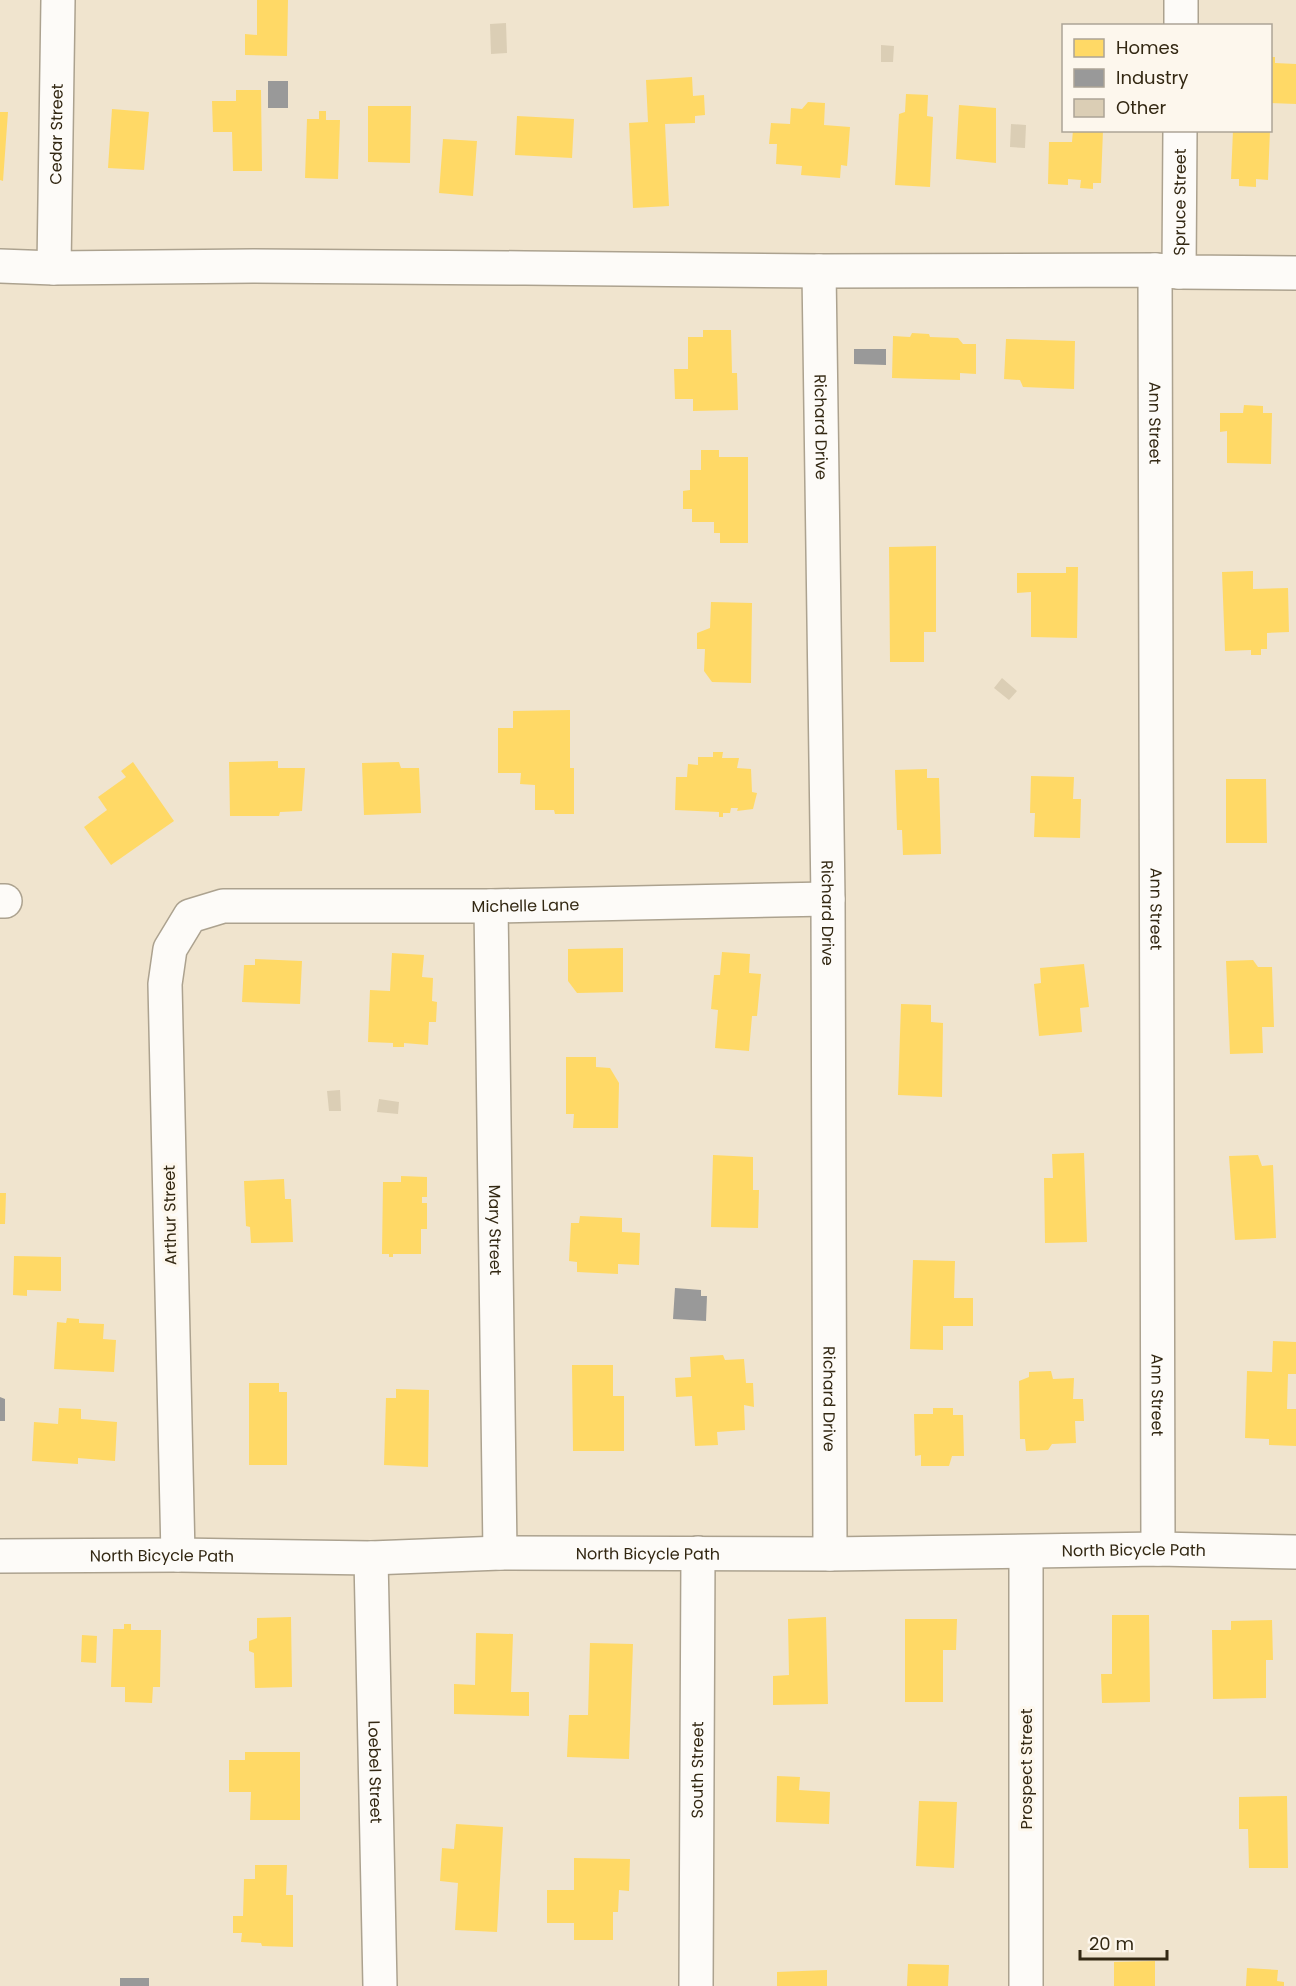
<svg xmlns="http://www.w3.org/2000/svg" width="1296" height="1986" viewBox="0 0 1296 1986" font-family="Poppins,sans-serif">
<rect width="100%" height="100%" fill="#f0e4ce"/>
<path fill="#ffd966" d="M 257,0 L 288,0 L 287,56 L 245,55 L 245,34 L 257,35 Z
M 1270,57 L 1275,57 L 1275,63 L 1296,64 L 1296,104 L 1270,103 Z
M 692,77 L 693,96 L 704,95 L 705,115 L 695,116 L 695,123 L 665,124 L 669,206 L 633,208 L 629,123 L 648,122 L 646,80 Z
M 236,90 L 261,90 L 262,171 L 233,171 L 232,132 L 213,132 L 212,101 L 236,101 Z
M 906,94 L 928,95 L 927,116 L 933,117 L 930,187 L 895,185 L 899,114 L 905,112 Z
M 808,102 L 825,103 L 824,125 L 850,127 L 847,166 L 841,165 L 840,178 L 801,175 L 802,166 L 776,164 L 777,144 L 769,144 L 771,123 L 790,124 L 791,108 L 802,109 Z
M 959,105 L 996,108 L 996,163 L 956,159 Z
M 368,106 L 411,106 L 410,163 L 368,162 Z
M 112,109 L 149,112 L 144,170 L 108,168 Z
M 319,111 L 326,111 L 326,120 L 340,120 L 338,179 L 305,178 L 307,119 L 319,119 Z
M 0,112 L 8,112 L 3,181 L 0,180 Z
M 517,116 L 574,119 L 572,158 L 515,155 Z
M 1073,130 L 1103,130 L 1101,183 L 1093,183 L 1093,189 L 1080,188 L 1081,180 L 1068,179 L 1068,185 L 1048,184 L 1049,142 L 1072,142 Z
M 1233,130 L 1270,130 L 1268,180 L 1256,179 L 1256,187 L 1239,186 L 1239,179 L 1231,179 Z
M 443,139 L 477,141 L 473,196 L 439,193 Z
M 703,330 L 731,330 L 732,373 L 737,373 L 738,410 L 693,411 L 693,399 L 675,399 L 674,369 L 688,369 L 688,337 L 703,337 Z
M 912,333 L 929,334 L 930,337 L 958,338 L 963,344 L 976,344 L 976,374 L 960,373 L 960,380 L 892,378 L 893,336 L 910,337 Z
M 1006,339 L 1075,341 L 1074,389 L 1023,387 L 1020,380 L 1004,379 Z
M 1244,405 L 1263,406 L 1263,413 L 1272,413 L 1271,464 L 1227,463 L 1227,431 L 1220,432 L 1220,413 L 1243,413 Z
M 701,450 L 719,450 L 719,457 L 748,457 L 748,543 L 720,543 L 720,533 L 714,533 L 714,522 L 692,522 L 692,509 L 683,509 L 683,491 L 690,490 L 690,470 L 701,470 Z
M 936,546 L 936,632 L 924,632 L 924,662 L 890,662 L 889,547 Z
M 1066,567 L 1078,567 L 1077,638 L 1031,637 L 1031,592 L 1017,593 L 1017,573 L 1066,573 Z
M 1253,571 L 1253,589 L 1288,588 L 1289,632 L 1267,633 L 1267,649 L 1261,649 L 1261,655 L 1251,655 L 1251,650 L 1225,651 L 1222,572 Z
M 711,602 L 752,603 L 751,683 L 712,682 L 704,671 L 705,649 L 697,649 L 697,633 L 710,628 Z
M 570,710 L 570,768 L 574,768 L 574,814 L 555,814 L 554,810 L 535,810 L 535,785 L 520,784 L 521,773 L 498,773 L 498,728 L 513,728 L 513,711 Z
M 713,752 L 723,752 L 722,758 L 739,758 L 737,768 L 751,769 L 752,792 L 757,793 L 753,809 L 737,811 L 738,808 L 731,808 L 730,813 L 723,813 L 723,817 L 719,817 L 719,812 L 675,810 L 676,777 L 687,777 L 688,764 L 698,765 L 698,757 L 713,757 Z
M 278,761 L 278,768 L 305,768 L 302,811 L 280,812 L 279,816 L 230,816 L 229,762 Z
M 133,762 L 174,821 L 111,865 L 84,827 L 107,810 L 98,797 L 126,777 L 121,771 Z
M 399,762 L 401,768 L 419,768 L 421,813 L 364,815 L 362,763 Z
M 927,769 L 927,778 L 939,778 L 941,854 L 903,855 L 902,830 L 897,830 L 895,770 Z
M 1031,776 L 1074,777 L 1073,799 L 1081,799 L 1080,838 L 1034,837 L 1035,813 L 1030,813 Z
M 1226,779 L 1266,779 L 1267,843 L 1226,843 Z
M 623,948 L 623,992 L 577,993 L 568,981 L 568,949 Z
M 722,952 L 750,954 L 749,973 L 761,974 L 757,1016 L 752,1016 L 749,1051 L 715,1048 L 718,1010 L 711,1009 L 714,975 L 720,975 Z
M 392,953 L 424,955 L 422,977 L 433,978 L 432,1001 L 437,1002 L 436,1022 L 429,1022 L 428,1045 L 404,1043 L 404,1047 L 393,1047 L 393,1043 L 368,1042 L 370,990 L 390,991 Z
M 255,959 L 302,961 L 300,1004 L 242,1002 L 244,965 L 255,965 Z
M 1253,960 L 1258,967 L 1272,967 L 1274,1027 L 1262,1027 L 1263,1053 L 1230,1054 L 1226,961 Z
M 1084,964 L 1089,1007 L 1080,1008 L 1082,1032 L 1039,1036 L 1034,984 L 1041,983 L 1040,968 Z
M 901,1004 L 931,1005 L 931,1022 L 943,1023 L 942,1097 L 898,1095 Z
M 566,1057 L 596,1057 L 596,1067 L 610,1068 L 619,1083 L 618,1128 L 573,1128 L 574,1114 L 566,1114 Z
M 1084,1153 L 1087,1242 L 1045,1243 L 1044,1178 L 1053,1178 L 1052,1154 Z
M 713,1155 L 753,1157 L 753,1190 L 759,1190 L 758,1228 L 711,1227 Z
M 1258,1155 L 1262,1166 L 1273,1165 L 1276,1238 L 1235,1240 L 1229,1156 Z
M 401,1176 L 427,1177 L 427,1197 L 422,1197 L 422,1203 L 427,1203 L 427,1229 L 421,1229 L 421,1254 L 393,1254 L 393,1257 L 389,1257 L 389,1254 L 382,1254 L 383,1182 L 401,1182 Z
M 284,1179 L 285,1199 L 291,1199 L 293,1242 L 251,1243 L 250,1227 L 246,1226 L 244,1181 Z
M 0,1193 L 6,1193 L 5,1224 L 0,1224 Z
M 580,1216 L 622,1218 L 622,1232 L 640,1233 L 639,1265 L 618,1264 L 618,1274 L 577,1272 L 577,1262 L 569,1261 L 571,1223 L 579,1223 Z
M 14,1256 L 61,1257 L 61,1291 L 27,1290 L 27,1296 L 13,1295 Z
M 913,1260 L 955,1261 L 954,1298 L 973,1298 L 973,1326 L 943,1326 L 943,1350 L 910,1349 Z
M 67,1318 L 79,1319 L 79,1323 L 104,1324 L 103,1339 L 116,1340 L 114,1372 L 54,1369 L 57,1322 L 66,1323 Z
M 1273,1341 L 1296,1342 L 1296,1374 L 1288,1374 L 1287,1409 L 1296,1409 L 1296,1446 L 1269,1445 L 1269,1439 L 1245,1438 L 1247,1371 L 1272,1372 Z
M 723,1355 L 725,1360 L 744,1359 L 746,1383 L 753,1383 L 754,1407 L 744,1405 L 745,1430 L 717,1432 L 718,1445 L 695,1446 L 692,1396 L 676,1397 L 675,1378 L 691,1377 L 690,1357 Z
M 572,1365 L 613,1365 L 613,1396 L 624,1396 L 624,1451 L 573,1451 Z
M 1051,1371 L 1053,1379 L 1074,1378 L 1073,1399 L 1083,1399 L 1084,1421 L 1075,1421 L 1076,1443 L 1052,1444 L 1048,1450 L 1026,1451 L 1025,1439 L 1020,1439 L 1019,1381 L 1029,1377 L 1029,1372 Z
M 249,1383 L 279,1383 L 279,1392 L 287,1392 L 287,1465 L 249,1465 Z
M 396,1389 L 429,1390 L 428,1467 L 384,1465 L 386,1398 L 396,1398 Z
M 59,1408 L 81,1409 L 81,1419 L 117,1422 L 115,1461 L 78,1458 L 78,1464 L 32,1461 L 34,1422 L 58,1424 Z
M 933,1408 L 953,1408 L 953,1415 L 963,1415 L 964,1456 L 952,1456 L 949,1466 L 921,1466 L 921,1455 L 915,1456 L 914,1414 L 933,1414 Z
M 1112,1615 L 1149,1615 L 1150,1702 L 1102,1703 L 1101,1674 L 1112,1674 Z
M 291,1617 L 292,1687 L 255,1688 L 254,1653 L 249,1651 L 249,1641 L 257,1638 L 257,1618 Z
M 826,1617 L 828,1704 L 773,1705 L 773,1676 L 789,1675 L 788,1619 Z
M 905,1619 L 957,1619 L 956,1650 L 943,1650 L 943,1702 L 905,1702 Z
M 1272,1620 L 1273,1660 L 1266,1660 L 1266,1698 L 1213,1699 L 1212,1630 L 1231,1630 L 1231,1621 Z
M 124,1624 L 131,1624 L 131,1630 L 161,1630 L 160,1687 L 153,1687 L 152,1703 L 125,1702 L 125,1687 L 111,1687 L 113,1629 L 124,1629 Z
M 476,1633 L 513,1634 L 511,1692 L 529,1692 L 529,1716 L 454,1714 L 454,1684 L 475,1685 Z
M 82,1635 L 97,1636 L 96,1663 L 81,1662 Z
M 590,1643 L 633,1644 L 629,1759 L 567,1757 L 569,1715 L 588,1715 Z
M 245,1752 L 300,1752 L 300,1820 L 250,1820 L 251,1792 L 229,1792 L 229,1760 L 245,1760 Z
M 777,1776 L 800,1777 L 799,1790 L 830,1792 L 829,1824 L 776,1822 Z
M 1287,1796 L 1288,1868 L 1249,1868 L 1248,1829 L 1239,1829 L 1239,1797 Z
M 919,1801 L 957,1802 L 954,1868 L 916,1866 Z
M 456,1824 L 503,1827 L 497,1932 L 455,1930 L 458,1883 L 440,1881 L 442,1848 L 454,1849 Z
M 574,1858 L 630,1859 L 629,1891 L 619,1890 L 618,1912 L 613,1912 L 613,1940 L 574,1940 L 574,1923 L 547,1923 L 547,1890 L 574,1890 Z
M 255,1865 L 287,1865 L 286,1895 L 293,1895 L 293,1947 L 262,1946 L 261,1943 L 241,1942 L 242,1933 L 233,1933 L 233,1916 L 243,1916 L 244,1879 L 255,1879 Z
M 1155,1961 L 1155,1986 L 1114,1986 L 1114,1962 Z
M 908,1964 L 949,1965 L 948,1986 L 907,1986 Z
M 1247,1968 L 1278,1970 L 1277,1981 L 1284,1982 L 1284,1986 L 1246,1986 Z
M 827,1970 L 827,1986 L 777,1986 L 777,1972 Z"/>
<path fill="#999" d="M 268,81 L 288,81 L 288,108 L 268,108 Z
M 854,349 L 886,349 L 886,365 L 854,364 Z
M 675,1288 L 701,1290 L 701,1296 L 707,1296 L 706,1321 L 673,1319 Z
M 0,1397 L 5,1399 L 5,1421 L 0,1421 Z
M 120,1978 L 149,1978 L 149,1986 L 120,1986 Z"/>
<path fill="#dbceb5" d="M 506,23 L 507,53 L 491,54 L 490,24 Z
M 881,45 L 894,46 L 893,62 L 881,62 Z
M 1011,124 L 1026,125 L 1025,148 L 1010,147 Z
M 1002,678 L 1017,691 L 1009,700 L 994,688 Z
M 340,1090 L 341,1111 L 329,1111 L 327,1091 Z
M 379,1099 L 399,1102 L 398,1114 L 377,1112 Z"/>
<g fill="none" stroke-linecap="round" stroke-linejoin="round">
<defs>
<g id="minor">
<path d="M 1181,26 L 1181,0"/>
<path d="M 0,266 L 54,268 L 253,266 L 525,268 L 819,271 L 1155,270 L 1179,272 L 1296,273"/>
<path id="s1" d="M 54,268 L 58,0"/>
<path id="s2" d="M 1155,270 L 1158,1549"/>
<path id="s3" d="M 819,271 L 828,899 L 830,1554"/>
<path id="s4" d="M 1179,272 L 1180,130"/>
<path d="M 0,901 L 5,901"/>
<path id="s5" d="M 491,906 L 500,1553"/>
<path d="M 1026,1552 L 1026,1986"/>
<path id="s6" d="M 178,1555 L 165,984 L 170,949 L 190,916 L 223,906 L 491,906 L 828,899"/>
<path id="s7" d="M 0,1556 L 178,1555 L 371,1558 L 500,1553 L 830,1554 L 1158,1549 L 1296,1552"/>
<path id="s8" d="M 371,1558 L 380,1986"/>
<path id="s9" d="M 696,1986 L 698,1553"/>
</g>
</defs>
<use href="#minor" stroke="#aca28f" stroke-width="36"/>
<use href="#minor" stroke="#fdfbf8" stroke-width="33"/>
</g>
<g text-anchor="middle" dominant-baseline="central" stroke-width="6" stroke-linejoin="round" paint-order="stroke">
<g font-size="16" fill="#332813" stroke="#fdf7ed">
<text stroke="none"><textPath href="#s1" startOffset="134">Cedar Street</textPath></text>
<text stroke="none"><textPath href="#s4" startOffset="70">Spruce Street</textPath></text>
<text stroke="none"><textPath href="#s2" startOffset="153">Ann Street</textPath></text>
<text stroke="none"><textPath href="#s3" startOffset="156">Richard Drive</textPath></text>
<text stroke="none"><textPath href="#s6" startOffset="982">Michelle Lane</textPath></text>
<text stroke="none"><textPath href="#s2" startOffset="639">Ann Street</textPath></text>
<text stroke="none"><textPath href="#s3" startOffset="642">Richard Drive</textPath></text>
<text transform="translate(170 1215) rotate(-91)">Arthur Street</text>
<text stroke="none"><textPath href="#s5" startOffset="324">Mary Street</textPath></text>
<text stroke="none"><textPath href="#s2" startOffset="1125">Ann Street</textPath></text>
<text stroke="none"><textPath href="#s3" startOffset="1128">Richard Drive</textPath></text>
<text stroke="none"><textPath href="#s7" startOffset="1134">North Bicycle Path</textPath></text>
<text stroke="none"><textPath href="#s7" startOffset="648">North Bicycle Path</textPath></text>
<text stroke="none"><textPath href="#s7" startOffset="162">North Bicycle Path</textPath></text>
<text transform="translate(1026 1769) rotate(-90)">Prospect Street</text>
<text stroke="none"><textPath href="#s9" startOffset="216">South Street</textPath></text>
<text stroke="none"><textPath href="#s8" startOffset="214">Loebel Street</textPath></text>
</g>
</g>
<rect x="1062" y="24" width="210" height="108" fill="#fdf7ed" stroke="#aca496" stroke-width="1.5"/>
<rect x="1074" y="39" width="30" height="18" fill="#ffd966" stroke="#aca496" stroke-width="1.5"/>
<text x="1116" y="54" font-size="18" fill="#332813">Homes</text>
<rect x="1074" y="69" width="30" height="18" fill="#999999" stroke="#aca496" stroke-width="1.5"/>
<text x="1116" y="84" font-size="18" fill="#332813">Industry</text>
<rect x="1074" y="99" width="30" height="18" fill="#dbceb5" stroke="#aca496" stroke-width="1.5"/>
<text x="1116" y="114" font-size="18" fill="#332813">Other</text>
<path d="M1080 1950v9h87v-9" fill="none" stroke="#332813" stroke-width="3"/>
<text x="1089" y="1950" font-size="18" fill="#332813" stroke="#fdf7ed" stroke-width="4.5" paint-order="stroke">20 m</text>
</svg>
